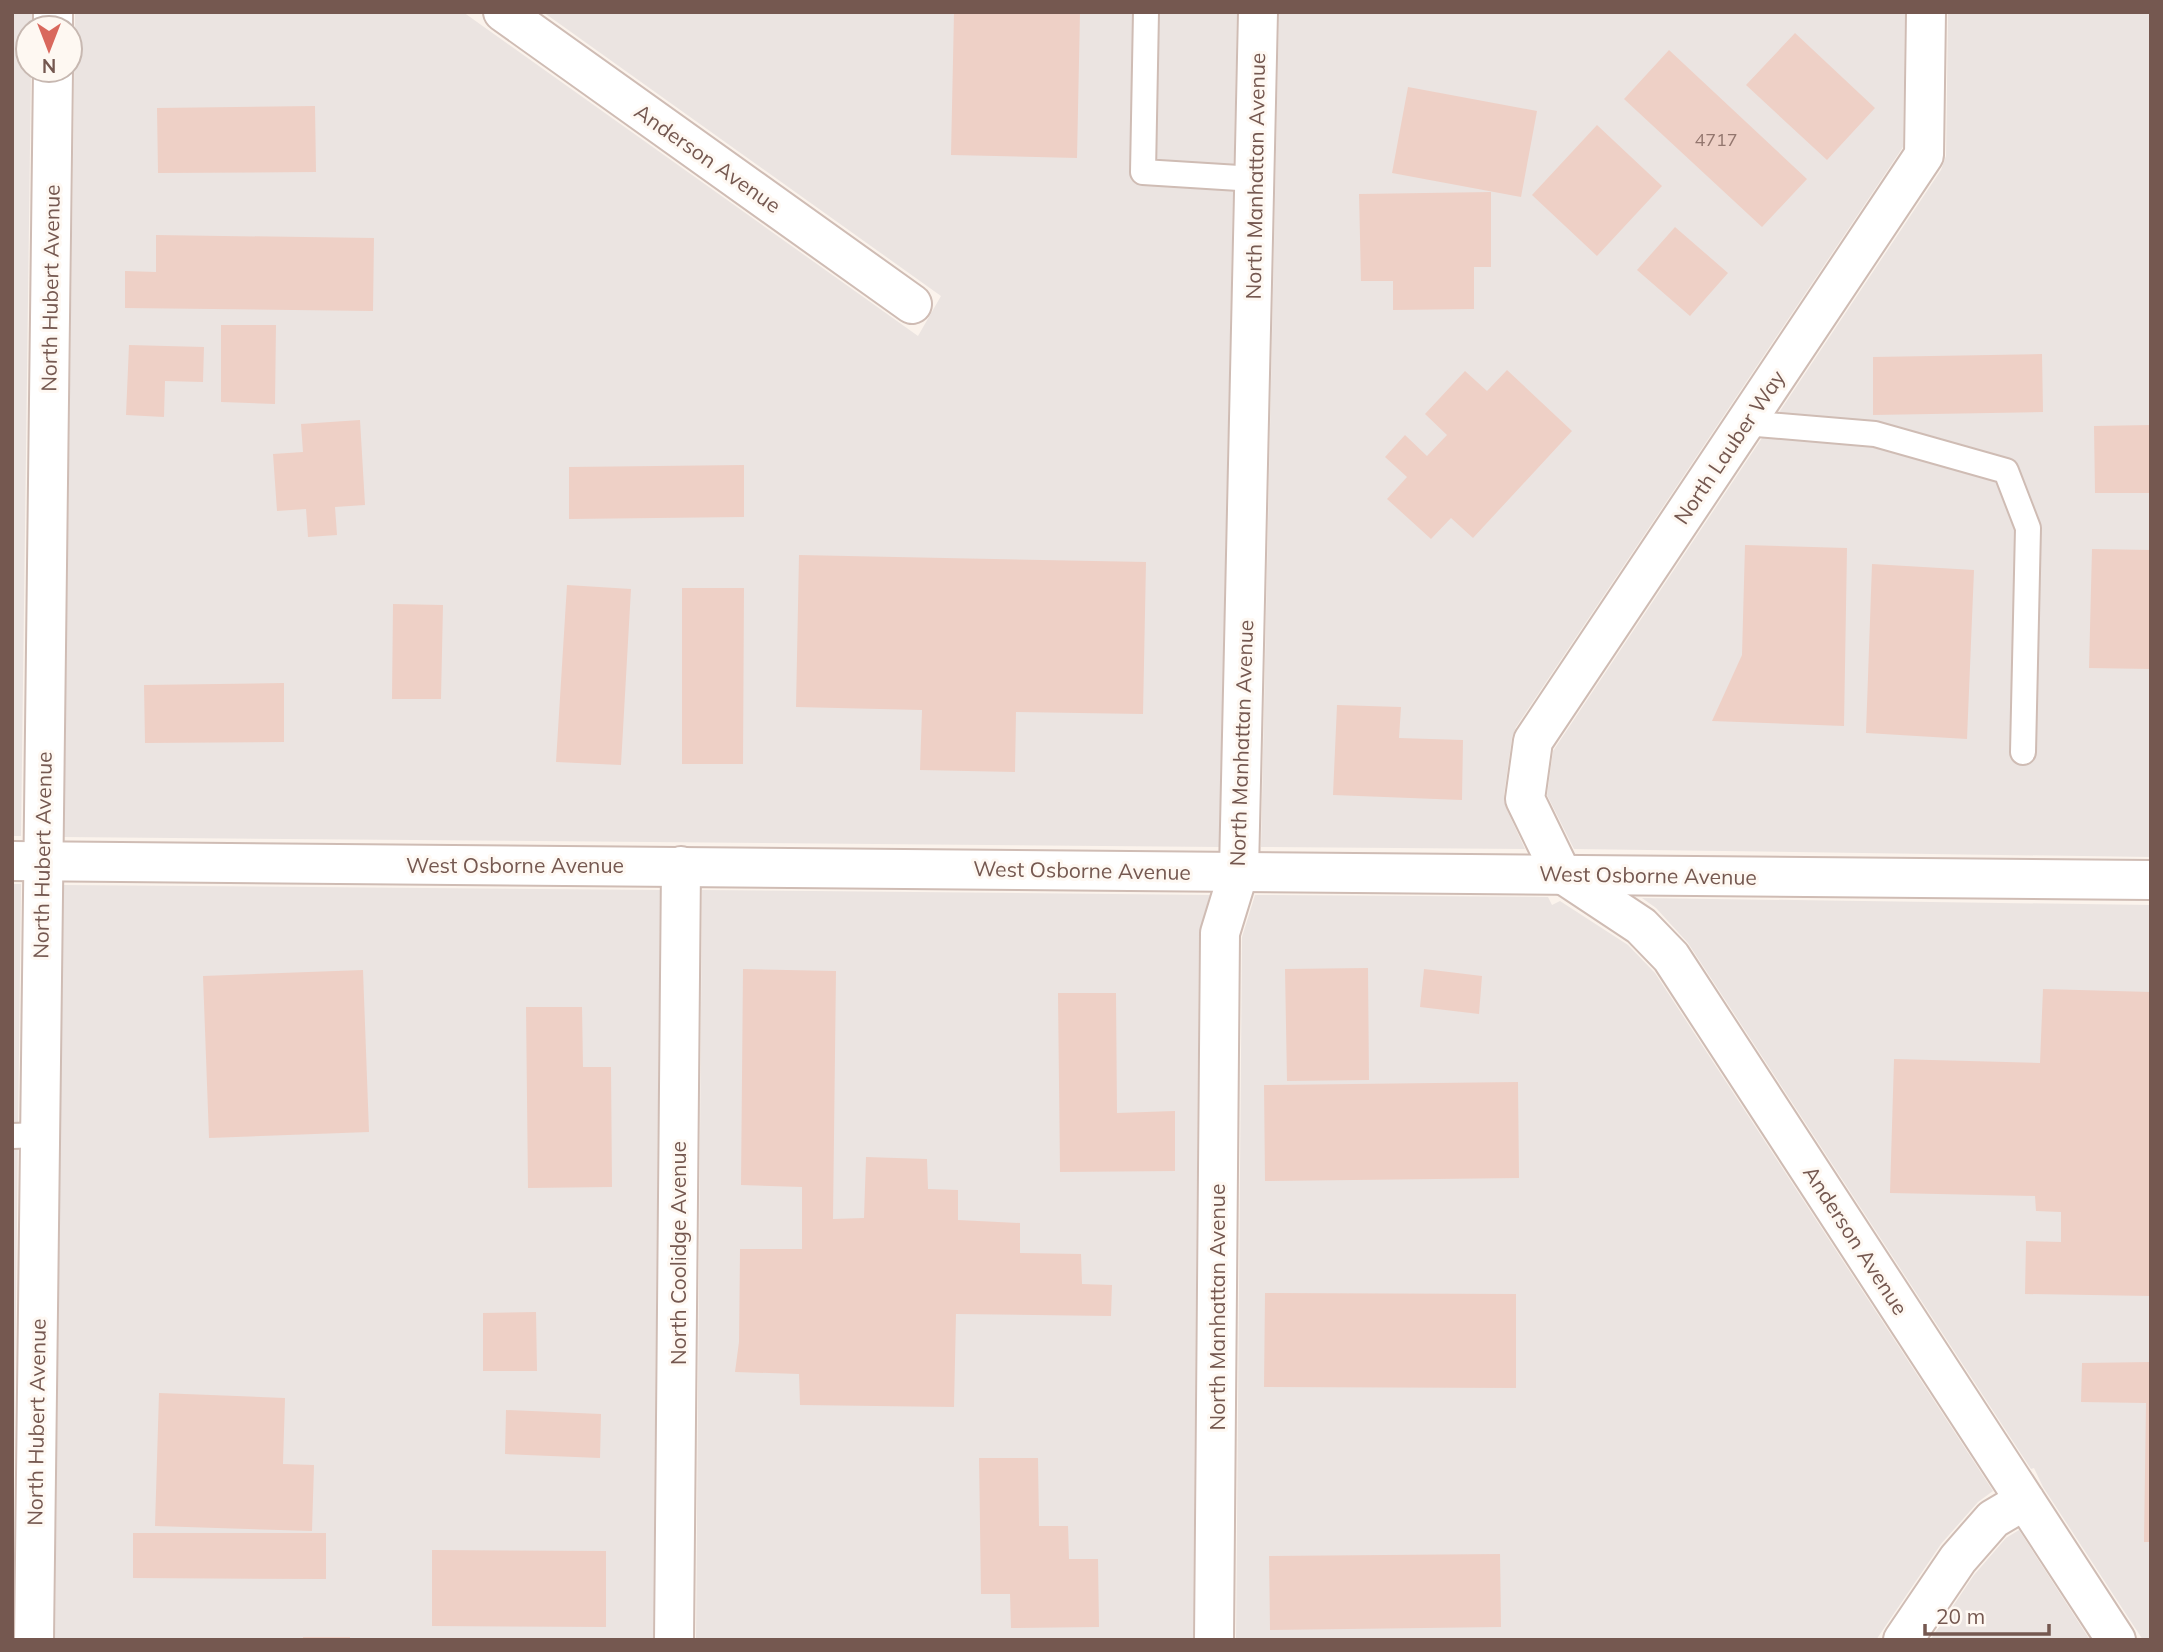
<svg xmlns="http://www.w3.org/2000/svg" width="2163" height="1652" viewBox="0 0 2163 1652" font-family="Mulish,sans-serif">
<rect width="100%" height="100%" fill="#fbf3ec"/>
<path fill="#ebe4e1" d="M 12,12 L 32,12 L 32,28 L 28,28 L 28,70 L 31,70 L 21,836 L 12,836 Z
M 75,12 L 463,12 L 918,336 L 941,296 L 543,12 L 1237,12 L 1219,847 L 64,837 Z
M 1279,12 L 1905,12 L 1903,147 L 1516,727 L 1512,738 L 1504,795 L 1507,810 L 1525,849 L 1261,847 Z
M 1948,12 L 2151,12 L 2151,857 L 1574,849 L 1547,795 L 1553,751 L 1941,170 L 1946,156 Z
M 12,884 L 21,884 L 12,1640 Z
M 63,885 L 660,890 L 653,1640 L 55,1640 Z
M 702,890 L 1210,895 L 1199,933 L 1193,1640 L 696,1640 Z
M 1255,895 L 1548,897 L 1552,905 L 1560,901 L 1628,945 L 1655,973 L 1993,1491 L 1978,1502 L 1941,1544 L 1876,1640 L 1236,1640 L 1242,937 Z
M 1642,898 L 2151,905 L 2151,1640 L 2143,1640 L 2043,1487 L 2034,1468 L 2031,1469 L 1688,943 L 1656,908 Z
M 2019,1530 L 2090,1640 L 1930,1640 L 1974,1575 L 2006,1538 Z"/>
<path fill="#eed0c6" d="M 954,12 L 1080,12 L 1077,158 L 951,155 Z
M 1795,33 L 1875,108 L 1827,160 L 1746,85 Z
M 1669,50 L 1807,179 L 1762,227 L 1624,99 Z
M 1408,87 L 1537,111 L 1521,197 L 1392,173 Z
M 315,106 L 316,172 L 158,173 L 157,108 Z
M 1597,125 L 1662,186 L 1597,256 L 1532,195 Z
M 1491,192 L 1491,267 L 1474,267 L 1474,309 L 1393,310 L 1393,281 L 1361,281 L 1359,194 Z
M 1675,227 L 1728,273 L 1690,316 L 1637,270 Z
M 156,235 L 374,238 L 373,311 L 125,308 L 125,271 L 156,272 Z
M 221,325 L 276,325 L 275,404 L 221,402 Z
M 129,345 L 204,347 L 203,382 L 165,381 L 164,417 L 126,415 Z
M 2042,354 L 2043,412 L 1873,415 L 1873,357 Z
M 1507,370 L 1572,431 L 1473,538 L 1451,518 L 1431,539 L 1387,499 L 1407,477 L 1385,457 L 1405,435 L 1427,456 L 1447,435 L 1425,414 L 1465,371 L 1487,391 Z
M 360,420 L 365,505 L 335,507 L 337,535 L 308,537 L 306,509 L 277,511 L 273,454 L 303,452 L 301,424 Z
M 2151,425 L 2151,493 L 2095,493 L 2094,426 Z
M 744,465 L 744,517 L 569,519 L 569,467 Z
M 1745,545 L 1847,548 L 1844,726 L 1712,721 L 1742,655 Z
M 2092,549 L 2151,550 L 2151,669 L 2089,668 Z
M 799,555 L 1146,562 L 1143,714 L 1016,712 L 1015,772 L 920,770 L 922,710 L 796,707 Z
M 1872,564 L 1974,570 L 1967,739 L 1866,733 Z
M 567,585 L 631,589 L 621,765 L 556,762 Z
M 682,588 L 744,588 L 743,764 L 682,764 Z
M 393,604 L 443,605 L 441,699 L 392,699 Z
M 284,683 L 284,742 L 145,743 L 144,685 Z
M 1337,705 L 1401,707 L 1399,738 L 1463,740 L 1462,800 L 1333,795 Z
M 1368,968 L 1369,1080 L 1287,1081 L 1285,969 Z
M 743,969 L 836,971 L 833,1219 L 864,1218 L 866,1157 L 927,1159 L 928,1189 L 958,1190 L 958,1220 L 1020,1223 L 1020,1253 L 1081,1254 L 1082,1284 L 1112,1285 L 1111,1316 L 956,1314 L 954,1407 L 800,1405 L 799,1374 L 735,1372 L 739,1342 L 740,1249 L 802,1249 L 802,1187 L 741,1185 Z
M 1424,969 L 1482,976 L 1479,1014 L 1420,1007 Z
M 363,970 L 369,1132 L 209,1138 L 203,976 Z
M 2043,989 L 2151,992 L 2151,1296 L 2025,1294 L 2026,1241 L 2061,1242 L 2061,1212 L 2036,1211 L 2035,1196 L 1890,1193 L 1894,1059 L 2040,1063 Z
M 1058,993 L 1116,993 L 1117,1113 L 1175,1111 L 1175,1171 L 1060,1172 Z
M 526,1007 L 582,1007 L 583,1067 L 611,1067 L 612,1187 L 528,1188 Z
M 1518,1082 L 1519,1178 L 1265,1181 L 1264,1085 Z
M 1265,1293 L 1516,1294 L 1516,1388 L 1264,1387 Z
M 536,1312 L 537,1371 L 483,1371 L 483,1313 Z
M 2151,1362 L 2151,1542 L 2144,1542 L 2146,1403 L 2081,1402 L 2082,1363 Z
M 159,1393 L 285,1398 L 283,1464 L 314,1465 L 312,1531 L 155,1526 Z
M 506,1410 L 601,1414 L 600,1458 L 505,1454 Z
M 979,1458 L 1038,1458 L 1039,1526 L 1068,1526 L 1069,1559 L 1098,1559 L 1099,1627 L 1011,1628 L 1010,1594 L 981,1594 Z
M 133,1533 L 326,1533 L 326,1579 L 133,1578 Z
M 432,1550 L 606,1551 L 606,1627 L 432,1626 Z
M 1500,1554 L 1501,1627 L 1270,1630 L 1269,1556 Z
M 303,1637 L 350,1637 L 350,1640 L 303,1640 Z"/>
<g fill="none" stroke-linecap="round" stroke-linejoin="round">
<defs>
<path id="service" d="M 1146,12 L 1143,172 L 1255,179
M 1745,423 L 1875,434 L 2006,471 L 2028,528 L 2023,752
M 12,1136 L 39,1135"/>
<path id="minor" d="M 503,12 L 912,304
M 1926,12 L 1924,155 L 1533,741 L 1525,799 L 1561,873 L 1641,926 L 1671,957 L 2116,1640
M 53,28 L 53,12
M 34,1640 L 53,70
M 674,1640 L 681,866
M 1214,1640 L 1220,933 L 1239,871 L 1258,12
M 1903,1640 L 1958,1559 L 1993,1519 L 2025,1500"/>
<path id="tertiary" d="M 12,861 L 2151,880"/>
</defs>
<use href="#service" stroke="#cfbcb4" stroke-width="28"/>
<use href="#minor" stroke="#cfbcb4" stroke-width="42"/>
<use href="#tertiary" stroke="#cfbcb4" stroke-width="42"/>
<use href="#service" stroke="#fff" stroke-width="24"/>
<use href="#minor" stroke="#fff" stroke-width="38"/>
<use href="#tertiary" stroke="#fff" stroke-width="38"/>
</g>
<g text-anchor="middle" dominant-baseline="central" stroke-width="6" stroke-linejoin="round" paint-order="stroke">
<g font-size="18" fill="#93766e">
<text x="1716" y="139">4717</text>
</g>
<g font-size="21" fill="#755850" stroke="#fef8f2">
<text transform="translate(708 158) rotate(35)">Anderson Avenue</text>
<text transform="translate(1255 176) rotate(-89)">North Manhattan Avenue</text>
<text transform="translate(50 288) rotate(-89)">North Hubert Avenue</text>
<text transform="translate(1729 447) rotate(-56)">North Lauber Way</text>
<text transform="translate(1241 743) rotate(-88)">North Manhattan Avenue</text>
<text transform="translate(42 855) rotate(-89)">North Hubert Avenue</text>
<text x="515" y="865">West Osborne Avenue</text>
<text transform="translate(1082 870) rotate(1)">West Osborne Avenue</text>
<text transform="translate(1648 875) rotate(1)">West Osborne Avenue</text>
<text transform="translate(1856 1240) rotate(57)">Anderson Avenue</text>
<text transform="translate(678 1253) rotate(-90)">North Coolidge Avenue</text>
<text transform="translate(1217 1307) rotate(-90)">North Manhattan Avenue</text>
<text transform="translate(36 1422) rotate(-89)">North Hubert Avenue</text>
</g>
</g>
<rect width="2163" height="1652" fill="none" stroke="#755850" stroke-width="28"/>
<g transform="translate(49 49) rotate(180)"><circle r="33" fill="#fef8f2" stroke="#c7b8b1" stroke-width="2"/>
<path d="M0-5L12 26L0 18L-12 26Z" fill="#d9685d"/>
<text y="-10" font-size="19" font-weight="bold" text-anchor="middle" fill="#755850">N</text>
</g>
<path d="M1925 1624v10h124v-10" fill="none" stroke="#755850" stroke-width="3.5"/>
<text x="1936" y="1624" font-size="21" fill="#755850" stroke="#fef8f2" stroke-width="5" paint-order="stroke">20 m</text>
</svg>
